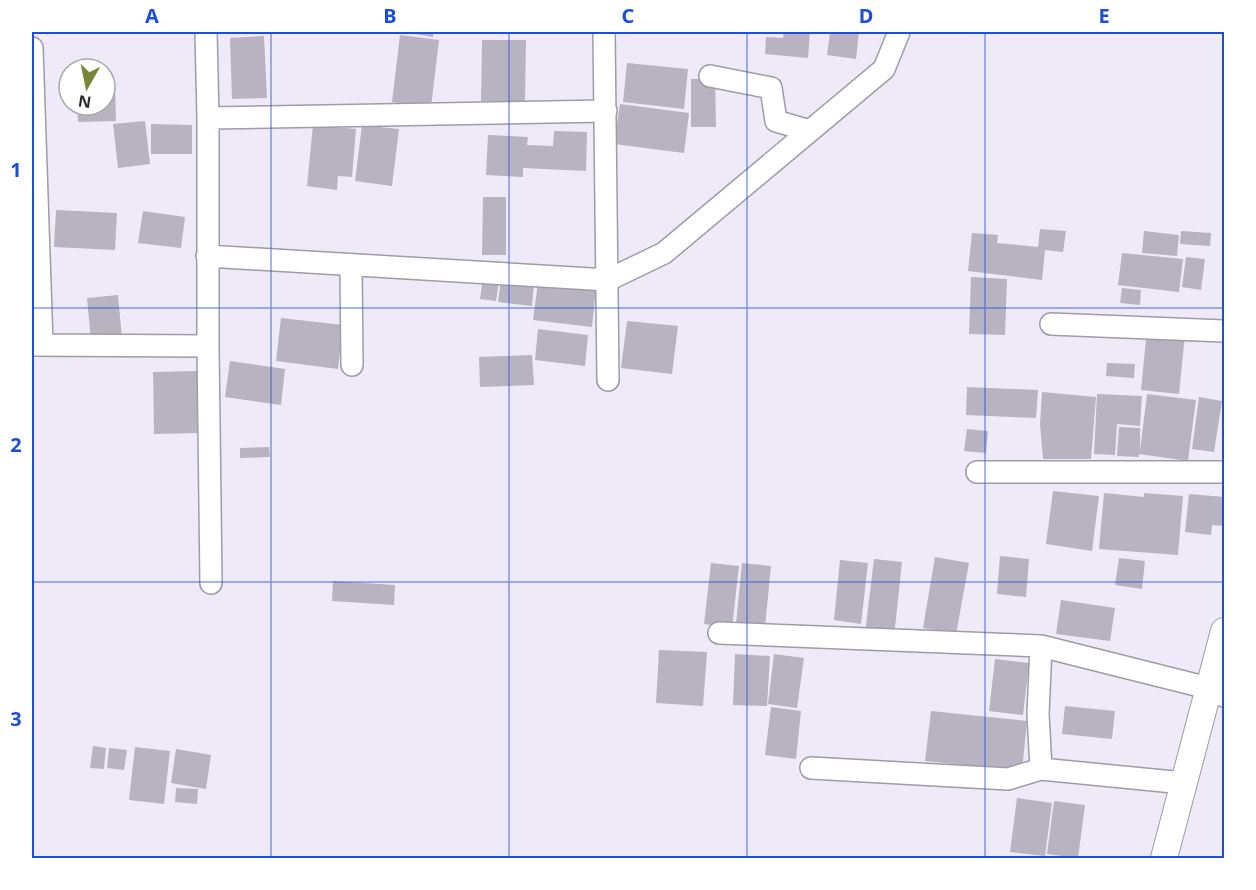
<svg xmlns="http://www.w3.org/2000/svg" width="1256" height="890" viewBox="0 0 1256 890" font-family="'Noto Sans',sans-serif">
<rect width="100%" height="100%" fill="#eeeaf7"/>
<path fill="#b7b3c0" d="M 402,32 L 433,32 L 433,37 Z
M 784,32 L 810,32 L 808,58 L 765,54 L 766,37 L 783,38 Z
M 830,32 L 859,32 L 856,59 L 827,55 Z
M 400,35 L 439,40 L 431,107 L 392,102 Z
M 264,36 L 267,98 L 232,99 L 230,38 Z
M 482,40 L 526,40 L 525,101 L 481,101 Z
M 627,63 L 688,69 L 684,109 L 623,102 Z
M 691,79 L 715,79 L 716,127 L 691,127 Z
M 105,83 L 115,83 L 116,121 L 78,122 L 77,105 L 105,105 Z
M 620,104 L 689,113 L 684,153 L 614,144 Z
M 145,121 L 150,164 L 118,168 L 113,124 Z
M 151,124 L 192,125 L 192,154 L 151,154 Z
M 313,125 L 356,129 L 352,177 L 338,176 L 337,190 L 307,186 Z
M 362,125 L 399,129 L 392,186 L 355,181 Z
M 554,131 L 587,132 L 586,171 L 523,168 L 523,177 L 486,175 L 488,135 L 528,137 L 527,145 L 553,146 Z
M 483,197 L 506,197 L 506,255 L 482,255 Z
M 56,210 L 117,213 L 115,250 L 54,247 Z
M 143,211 L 185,217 L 181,248 L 138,243 Z
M 1040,229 L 1066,231 L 1063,252 L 1045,250 L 1042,280 L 968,271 L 972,233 L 998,235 L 997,243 L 1038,247 Z
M 1144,231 L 1179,235 L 1177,256 L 1142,253 Z
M 1181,231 L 1211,233 L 1210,246 L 1180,244 Z
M 1122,253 L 1183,259 L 1179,292 L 1118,285 Z
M 1186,257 L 1205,259 L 1201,290 L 1182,287 Z
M 971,277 L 1007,279 L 1005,335 L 969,334 Z
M 483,278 L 499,281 L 496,301 L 480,299 Z
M 501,280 L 534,283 L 532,306 L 498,302 Z
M 538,282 L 596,288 L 592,327 L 533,320 Z
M 1122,288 L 1141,290 L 1140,305 L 1120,303 Z
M 118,295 L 122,338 L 91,341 L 87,298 Z
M 281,318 L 343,325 L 338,369 L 276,361 Z
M 627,321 L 678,326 L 672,374 L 621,368 Z
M 538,329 L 588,335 L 585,366 L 535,360 Z
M 1147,329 L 1185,334 L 1179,394 L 1141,390 Z
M 532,355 L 534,385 L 480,387 L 479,357 Z
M 230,361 L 285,369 L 281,405 L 225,397 Z
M 1107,363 L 1135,364 L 1134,378 L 1106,376 Z
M 197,371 L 198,433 L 154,434 L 153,372 Z
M 967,387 L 1038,390 L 1036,418 L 966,415 Z
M 1042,392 L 1096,397 L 1091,459 L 1043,459 L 1040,424 Z
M 1097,394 L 1142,396 L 1140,426 L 1117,424 L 1115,455 L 1094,454 Z
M 1147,394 L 1196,400 L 1188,461 L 1139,454 L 1139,457 L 1117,456 L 1119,427 L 1140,428 L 1140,450 Z
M 1199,397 L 1222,401 L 1214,452 L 1192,449 Z
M 967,429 L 988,431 L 986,453 L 964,451 Z
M 269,447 L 270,457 L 240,458 L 240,448 Z
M 1053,491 L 1099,496 L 1092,551 L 1046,544 Z
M 1104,493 L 1144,497 L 1144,493 L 1183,496 L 1178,555 L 1099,549 Z
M 1189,494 L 1224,497 L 1224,526 L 1212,525 L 1211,535 L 1185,532 Z
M 1000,556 L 1029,559 L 1026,597 L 997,594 Z
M 935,557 L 969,563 L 956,634 L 923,628 Z
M 1119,558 L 1145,561 L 1142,589 L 1115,585 Z
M 874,559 L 902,562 L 894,637 L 865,633 Z
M 840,560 L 868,563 L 861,624 L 834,620 Z
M 711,563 L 739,566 L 732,628 L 704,624 Z
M 742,563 L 771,566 L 765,627 L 736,624 Z
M 333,581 L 395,585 L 394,605 L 332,601 Z
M 1061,600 L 1115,608 L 1110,641 L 1056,634 Z
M 659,650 L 707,652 L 703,706 L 656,703 Z
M 735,654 L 770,656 L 767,706 L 733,705 Z
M 774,654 L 804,658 L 797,708 L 768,704 Z
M 995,659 L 1029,663 L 1023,715 L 989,711 Z
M 1065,706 L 1115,711 L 1112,739 L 1062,734 Z
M 771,707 L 801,711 L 796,759 L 765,755 Z
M 931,711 L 1027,721 L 1022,771 L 925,761 Z
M 93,746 L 106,748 L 104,769 L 90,768 Z
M 135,747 L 170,751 L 164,804 L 129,800 Z
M 109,748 L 127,750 L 124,770 L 107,768 Z
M 176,749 L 211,755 L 206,789 L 171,783 Z
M 176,788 L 198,789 L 197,804 L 175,802 Z
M 1017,798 L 1052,803 L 1045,856 L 1010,852 Z
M 1054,801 L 1085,805 L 1078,858 L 1047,854 Z"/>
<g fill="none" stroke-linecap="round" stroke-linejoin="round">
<defs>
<path id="minor" d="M 604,32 L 608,380
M 32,48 L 42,344
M 710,76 L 771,88 L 776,121 L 810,131
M 208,118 L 606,111
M 207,256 L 608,280 L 664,253 L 884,69 L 899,32
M 351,265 L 352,365
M 1051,324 L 1224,331
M 32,345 L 208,346 L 208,118 L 206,32
M 208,346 L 211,583
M 977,472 L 1224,472
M 719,633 L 1041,646 L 1208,688 L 1224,696
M 1041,646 L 1038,714 L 1041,769
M 811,768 L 1008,779 L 1041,769 L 1184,783"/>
<path id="tertiary" d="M 1164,858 L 1224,631"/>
</defs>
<use href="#minor" stroke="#9f9ba7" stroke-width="24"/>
<use href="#tertiary" stroke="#9f9ba7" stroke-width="28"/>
<use href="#minor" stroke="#fff" stroke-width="21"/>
<use href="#tertiary" stroke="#fff" stroke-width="26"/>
</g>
<path fill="none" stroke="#1d4ed8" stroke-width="1.5" stroke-opacity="0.55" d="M 271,32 L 271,858M 509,32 L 509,858M 747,32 L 747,858M 985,32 L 985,858M 32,308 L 1224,308M 32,582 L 1224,582"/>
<rect width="1256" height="890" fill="none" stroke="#ffffff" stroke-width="66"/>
<g transform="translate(87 87) rotate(189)"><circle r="28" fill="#ffffff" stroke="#aaa9ab" stroke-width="1.5"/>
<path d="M0-4.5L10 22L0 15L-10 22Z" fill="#768838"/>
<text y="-9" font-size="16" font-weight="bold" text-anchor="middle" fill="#2a292e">N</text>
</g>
<rect x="33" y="33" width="1190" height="824" fill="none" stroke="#1d4ed8" stroke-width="2"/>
<g font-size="20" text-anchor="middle" font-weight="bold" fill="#1d4ed8">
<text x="152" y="23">A</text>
<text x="390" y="23">B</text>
<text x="628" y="23">C</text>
<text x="866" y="23">D</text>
<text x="1104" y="23">E</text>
<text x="16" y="177">1</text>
<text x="16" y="452">2</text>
<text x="16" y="726">3</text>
</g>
</svg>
